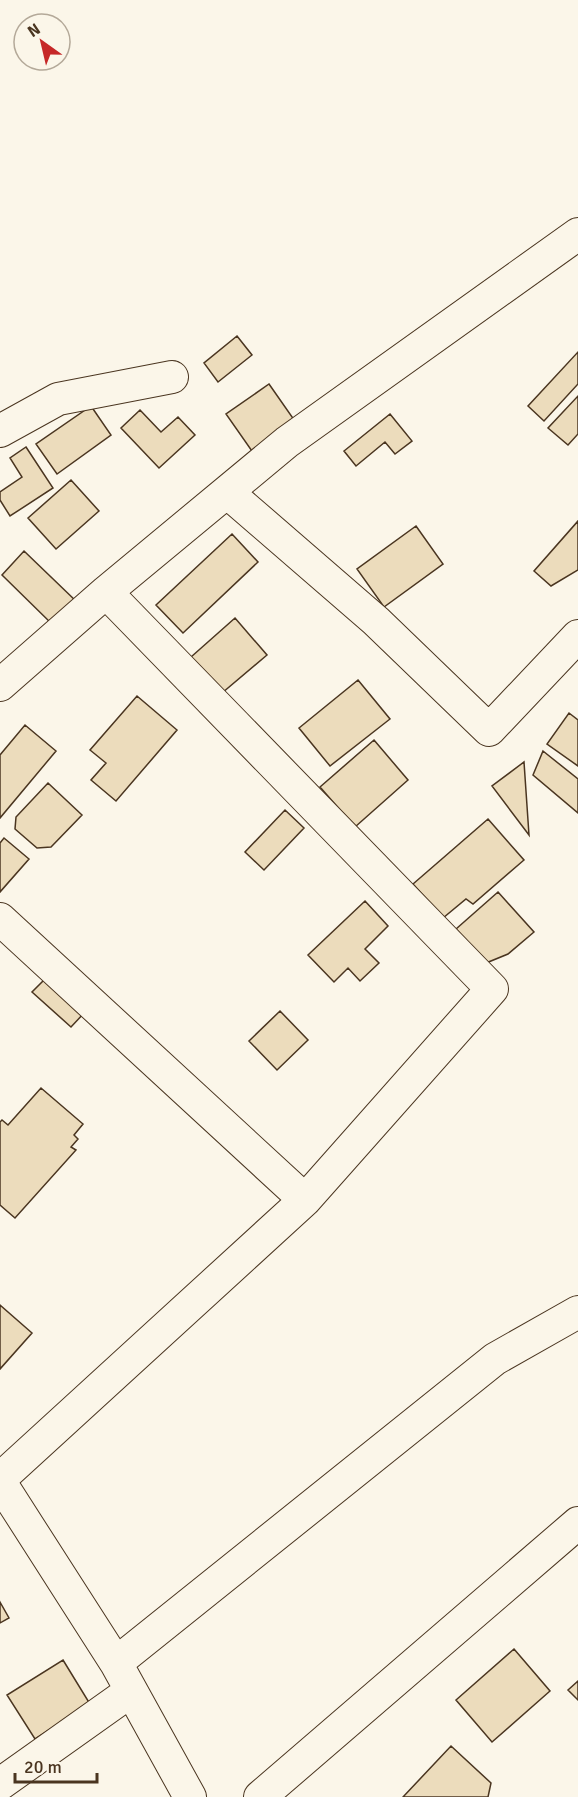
<svg xmlns="http://www.w3.org/2000/svg" width="578" height="1797" viewBox="0 0 578 1797" font-family="Signika,sans-serif">
<rect width="100%" height="100%" fill="#fbf6e9"/>
<path fill="#ecdcbc" stroke="#4a3520" stroke-width="1.5" d="M 237,336 L 252,355 L 218,382 L 204,363 Z
M 578,352 L 578,384 L 544,421 L 528,406 Z
M 269,384 L 297,424 L 254,454 L 226,414 Z
M 578,396 L 578,434 L 568,445 L 548,428 Z
M 91,406 L 111,435 L 57,474 L 36,444 Z
M 140,410 L 161,432 L 178,417 L 195,435 L 159,468 L 121,428 Z
M 390,414 L 412,441 L 395,454 L 385,442 L 356,466 L 344,451 Z
M 26,447 L 53,488 L 10,516 L 0,500 L 0,492 L 22,477 L 10,458 Z
M 71,480 L 99,511 L 56,549 L 28,518 Z
M 578,521 L 578,570 L 551,586 L 534,571 Z
M 416,526 L 443,564 L 384,607 L 357,569 Z
M 232,534 L 258,562 L 183,633 L 156,605 Z
M 24,551 L 78,603 L 55,627 L 2,575 Z
M 235,618 L 267,655 L 222,693 L 191,657 Z
M 358,680 L 390,719 L 330,766 L 299,728 Z
M 137,696 L 177,730 L 116,801 L 91,780 L 106,763 L 90,750 Z
M 569,713 L 578,720 L 578,766 L 547,744 Z
M 25,725 L 56,751 L 0,818 L 0,755 Z
M 374,740 L 408,780 L 355,827 L 320,787 Z
M 543,751 L 578,779 L 578,813 L 533,775 Z
M 524,762 L 529,835 L 492,786 Z
M 48,783 L 82,815 L 51,847 L 37,848 L 15,829 L 16,817 Z
M 285,810 L 304,828 L 264,870 L 245,852 Z
M 488,819 L 524,860 L 473,904 L 466,899 L 443,918 L 413,884 Z
M 4,838 L 29,859 L 0,892 L 0,843 Z
M 498,892 L 534,932 L 508,954 L 486,963 L 456,929 Z
M 365,901 L 388,926 L 365,949 L 379,963 L 360,981 L 348,968 L 334,982 L 308,955 Z
M 47,977 L 85,1012 L 71,1027 L 32,992 Z
M 280,1011 L 308,1040 L 277,1070 L 249,1041 Z
M 41,1088 L 83,1124 L 74,1135 L 78,1139 L 71,1147 L 76,1150 L 15,1218 L 0,1205 L 0,1122 L 2,1120 L 8,1125 Z
M 0,1305 L 32,1333 L 0,1369 Z
M 0,1602 L 9,1618 L 0,1623 Z
M 514,1649 L 550,1691 L 492,1742 L 456,1700 Z
M 63,1660 L 90,1704 L 35,1739 L 7,1695 Z
M 578,1681 L 578,1700 L 568,1690 Z
M 451,1746 L 491,1783 L 488,1797 L 403,1797 Z"/>
<g fill="none" stroke-linecap="round" stroke-linejoin="round">
<defs>
<path id="minor" d="M 0,431 L 58,399 L 172,377
M 227,492 L 376,621 L 489,730 L 578,636
M 0,685 L 106,592 L 287,442 L 578,234
M 0,919 L 305,1200
M 0,1479 L 305,1200 L 492,989 L 106,592
M 0,1482 L 116,1663 L 190,1797
M 116,1663 L 495,1359 L 578,1312
M 0,1784 L 131,1691
M 260,1797 L 578,1523"/>
</defs>
<use href="#minor" stroke="#4a3520" stroke-width="34"/>
<use href="#minor" stroke="#fbf6e9" stroke-width="32"/>
</g>
<g transform="translate(42 42) rotate(326)"><circle r="28" fill="#fbf6e9" stroke="#b4a999" stroke-width="1.5"/>
<path d="M0-4.5L10 22L0 15L-10 22Z" fill="#c62828"/>
<text y="-9" font-size="16" font-weight="bold" text-anchor="middle" fill="#4a3520">N</text>
</g>
<path d="M15 1773v9h82v-9" fill="none" stroke="#4a3520" stroke-width="3"/>
<text x="24" y="1773" font-size="18" fill="#4a3520" stroke="#fbf6e9" stroke-width="4.5" paint-order="stroke">20 m</text>
</svg>
